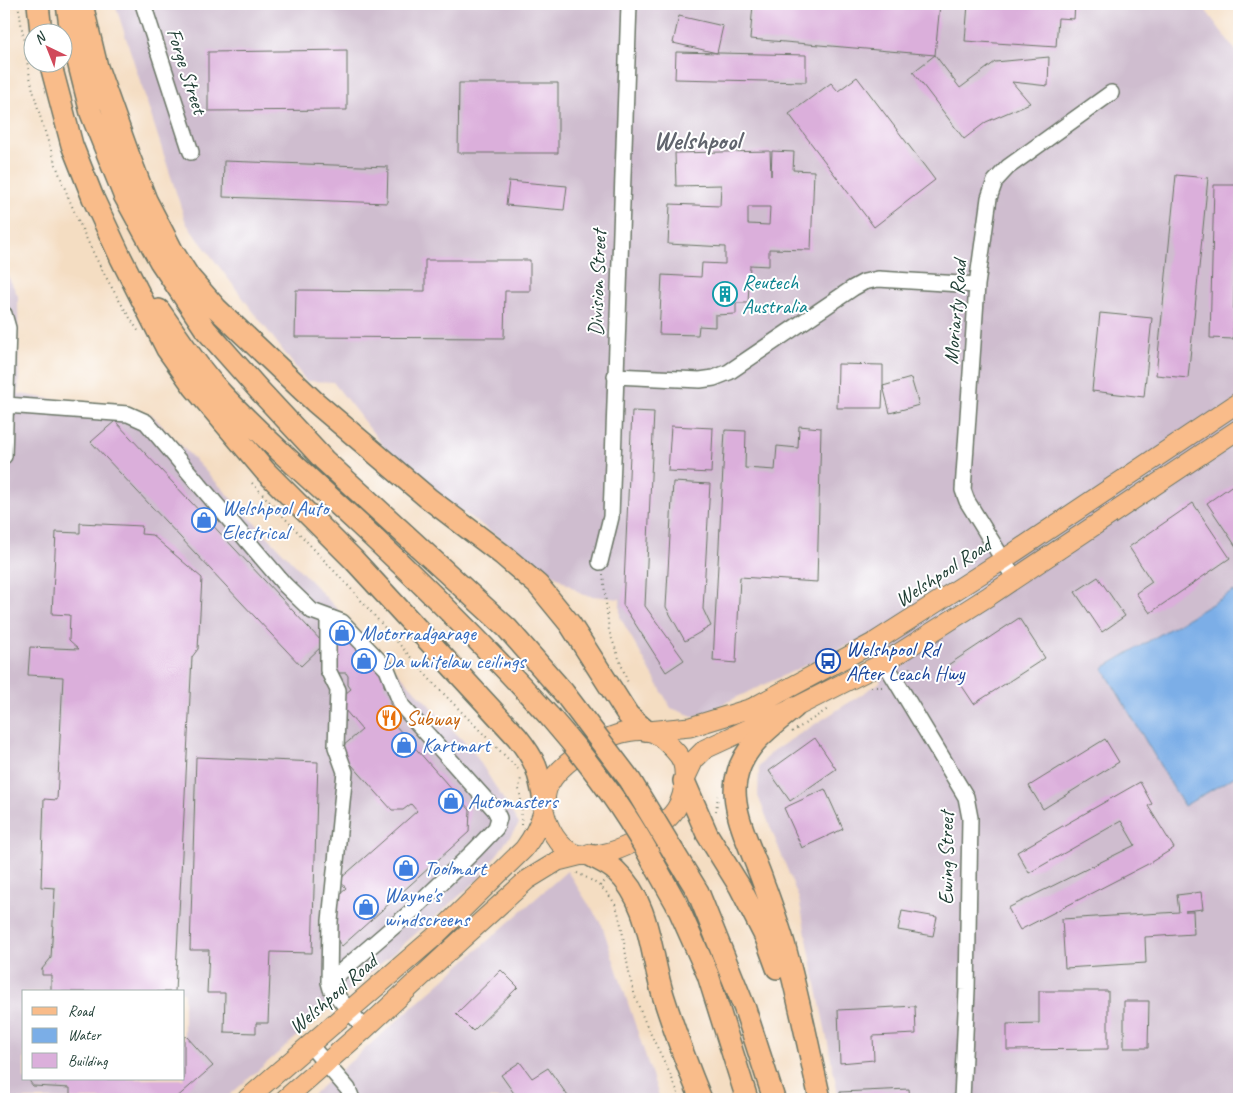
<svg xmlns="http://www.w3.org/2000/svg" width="1243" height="1103" viewBox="0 0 1243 1103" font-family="Caveat,sans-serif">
<rect width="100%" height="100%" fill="#fff"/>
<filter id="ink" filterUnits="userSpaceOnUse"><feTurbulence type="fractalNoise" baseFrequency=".02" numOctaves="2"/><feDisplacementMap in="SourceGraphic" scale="10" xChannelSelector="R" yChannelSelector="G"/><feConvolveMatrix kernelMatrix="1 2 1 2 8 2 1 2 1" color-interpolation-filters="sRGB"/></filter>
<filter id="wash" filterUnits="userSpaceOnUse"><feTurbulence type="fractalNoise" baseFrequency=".0096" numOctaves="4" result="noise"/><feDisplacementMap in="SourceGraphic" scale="20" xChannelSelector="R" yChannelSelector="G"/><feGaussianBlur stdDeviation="1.12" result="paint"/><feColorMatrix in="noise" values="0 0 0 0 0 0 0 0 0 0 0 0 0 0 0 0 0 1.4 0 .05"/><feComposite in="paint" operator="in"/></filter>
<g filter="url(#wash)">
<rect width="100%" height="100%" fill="#f4ddc2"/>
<path fill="#cfbdcf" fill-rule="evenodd" d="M 115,4 L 1201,4 L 1239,55 L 1239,1099 L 839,1099 L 799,899 L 758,796 L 759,767 L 770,753 L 881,682 L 857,641 L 695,717 L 671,708 L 620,617 L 620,599 L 583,595 L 403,471 L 333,382 L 306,381 L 186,223 Z
M 4,268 L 18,296 L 19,394 L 151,414 L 473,751 L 519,824 L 480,878 L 225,1099 L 4,1099 ZM 24,992 L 184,992 L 184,1079 L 24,1079 Z
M 567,871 L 602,925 L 660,1099 L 308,1099 Z"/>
<path fill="#7baee7" stroke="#4d768e" d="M 1234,591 L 1239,600 L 1239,774 L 1184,806 L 1103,668 Z"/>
<g id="blocks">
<path fill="#dbafdb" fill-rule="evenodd" d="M 753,4 L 940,4 L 935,55 L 750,39 Z
M 968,4 L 1075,4 L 1074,19 L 1058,18 L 1056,47 L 965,41 Z
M 679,16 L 723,26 L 717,53 L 673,43 Z
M 347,50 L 347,110 L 208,111 L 208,52 Z
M 676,52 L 806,55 L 806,82 L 675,79 Z
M 935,55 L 960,88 L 995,62 L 1049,57 L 1048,86 L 1012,82 L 1030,103 L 986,122 L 964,139 L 913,72 Z
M 857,77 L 935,180 L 874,227 L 789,114 L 831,83 L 838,91 Z
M 459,83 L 558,83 L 558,153 L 458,153 Z
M 770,151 L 771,176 L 772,151 L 794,152 L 793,170 L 814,171 L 811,250 L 769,249 L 769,266 L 750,265 L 748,303 L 736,303 L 736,314 L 715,315 L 715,327 L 699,326 L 698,335 L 659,334 L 662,275 L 701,277 L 702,263 L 725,264 L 725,247 L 668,244 L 670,204 L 720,206 L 721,185 L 676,186 L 675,153 ZM 748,207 L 770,207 L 769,225 L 748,224 Z
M 224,161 L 388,167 L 387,203 L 223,197 Z
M 1176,175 L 1208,178 L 1188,378 L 1156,375 Z
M 509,181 L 567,186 L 564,210 L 506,205 Z
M 1214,185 L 1237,185 L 1233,339 L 1210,338 Z
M 425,260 L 530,260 L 530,291 L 505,291 L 504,338 L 295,337 L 296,290 L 425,291 Z
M 1100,313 L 1152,318 L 1144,397 L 1092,391 Z
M 838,364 L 883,365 L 883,386 L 911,378 L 919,405 L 890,413 L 883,386 L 882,408 L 837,408 Z
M 632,411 L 654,412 L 645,606 L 684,660 L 666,672 L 623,605 Z
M 115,421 L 324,644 L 301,666 L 91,442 Z
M 671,426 L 713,428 L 711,473 L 668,471 Z
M 799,426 L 821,428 L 817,582 L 740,577 L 736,663 L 713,661 L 725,430 L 746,431 L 745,468 L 775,470 L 777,446 L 798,448 Z
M 673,482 L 710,484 L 703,609 L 711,626 L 685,641 L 666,607 Z
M 1237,482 L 1239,486 L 1239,551 L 1207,503 Z
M 1193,503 L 1230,558 L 1150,613 L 1136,593 L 1152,582 L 1129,547 Z
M 80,523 L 142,526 L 141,534 L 152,535 L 202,578 L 198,649 L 192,657 L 175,992 L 51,992 L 51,975 L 42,975 L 42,969 L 51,958 L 55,888 L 41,887 L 44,799 L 57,800 L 63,677 L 28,675 L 30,647 L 79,649 L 69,640 L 70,615 L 52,614 L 56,532 L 80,533 Z
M 1098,577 L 1125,616 L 1102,632 L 1075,592 Z
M 1019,618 L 1045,658 L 974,704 L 948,665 Z
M 336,628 L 342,628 L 384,676 L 384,686 L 390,693 L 390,704 L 395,710 L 395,725 L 470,810 L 469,832 L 342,946 L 337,940 L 339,894 L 346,888 L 339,880 L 417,811 L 411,804 L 403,810 L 392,810 L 343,755 L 343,746 L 362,730 L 345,710 L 345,694 L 351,689 L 348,685 L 348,676 L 346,673 L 334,673 Z
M 815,738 L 836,769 L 790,801 L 769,771 Z
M 1105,739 L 1119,762 L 1043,809 L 1029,786 Z
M 196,757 L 318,762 L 312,953 L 271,952 L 268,1023 L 256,1023 L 256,1033 L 224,1032 L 225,993 L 207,993 L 209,950 L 190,950 Z
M 1140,782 L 1152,804 L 1148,806 L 1174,848 L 1148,864 L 1020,930 L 1008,908 L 1135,845 L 1121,821 L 1029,873 L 1017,852 Z
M 825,789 L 843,829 L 802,848 L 784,808 Z
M 1201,892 L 1203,909 L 1185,911 L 1193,911 L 1194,934 L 1145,937 L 1146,963 L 1065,968 L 1062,919 L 1179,912 L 1177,895 Z
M 902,911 L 937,917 L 933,936 L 898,930 Z
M 501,970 L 518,987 L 473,1031 L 456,1014 Z
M 1039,991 L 1108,991 L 1108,1049 L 1007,1050 L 1007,1024 L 1039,1023 Z
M 1124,1001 L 1149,1001 L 1148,1048 L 1124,1048 Z
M 915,1006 L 916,1034 L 873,1036 L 874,1060 L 840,1063 L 838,1010 Z
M 184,1036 L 187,1037 L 213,1066 L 175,1099 L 70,1099 L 70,1088 L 33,1086 L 30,1082 L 30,1079 L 184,1079 Z
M 520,1062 L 532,1078 L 548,1068 L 570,1099 L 518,1099 L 501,1075 Z
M 909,1089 L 910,1099 L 840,1099 L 840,1092 Z"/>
</g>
</g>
<g filter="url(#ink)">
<use href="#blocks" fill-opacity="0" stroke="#6a7566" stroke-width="1"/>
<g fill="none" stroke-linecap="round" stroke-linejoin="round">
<defs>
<path id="minor" d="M 143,4 L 191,152
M 4,314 L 8,328 L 4,456
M 615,376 L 700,380 L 714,378 L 729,372 L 853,288 L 864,282 L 878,279 L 977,285
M 6,405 L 128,414 L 146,422 L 285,585 L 312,611 L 342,622 L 387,669 L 402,706 L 495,810 L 499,818 L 496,828 L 475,850 L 413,910 L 329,982 L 330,921 L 345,772 L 336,747 L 338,690 L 328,670 L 328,617
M 600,562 L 611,517 L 629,4
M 1015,579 L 967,501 L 963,490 L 977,285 L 989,198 L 995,181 L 1008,167 L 1111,93
M 873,643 L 966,797 L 970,818 L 967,990 L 962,1099
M 329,982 L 331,989 L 365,1029
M 309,1044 L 348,1089 L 352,1099"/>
<path id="major" d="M 648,731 L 690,727 L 752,708 L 873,643 L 1003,560 L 1239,402
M 685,779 L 694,760 L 705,749 L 794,708 L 885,662 L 989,596 L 1239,429
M 247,1099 L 433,938 L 524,849 C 533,837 539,826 543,812 C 546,802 544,792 550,783 C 564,758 617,726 646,731 C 658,732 666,742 674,750 C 683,759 685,767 684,780 C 684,790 681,801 676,809 C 660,833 605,863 576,854 C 558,848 548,828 544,810
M 285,1099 L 365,1029 L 462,939 L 527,880 L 558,861 L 582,855"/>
<path id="highway" d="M 38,4 L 41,32
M 67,4 L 71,33 L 91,113 L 124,195 L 160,261 L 206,330 L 260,391 L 324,460 L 507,628 L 564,693
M 82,4 L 97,67 L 129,156 L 146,200 L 173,252 L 189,277 L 216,308 L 315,402 L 428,498 L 503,555 L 538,585 L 570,624 L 628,715 L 645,730
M 50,62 L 72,145 L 93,198 L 121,258 L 167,349 L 194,387 L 265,471 L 353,559 L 517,737 C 537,762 538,770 544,800
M 159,310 C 179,339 199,369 223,395 C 266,441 314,482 360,525 C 426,587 489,650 550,717
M 794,708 C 769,728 742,747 736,780 C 730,812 753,852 763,882 C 771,904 780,928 786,951 C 799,1000 809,1050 820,1099
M 684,781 L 707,834 L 740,887 L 766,938 L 777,968
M 673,851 L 698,892 L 745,1009 L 774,1099
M 590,855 C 598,860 609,864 616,871 C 650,902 650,953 663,995 C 674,1030 687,1065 701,1099
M 653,862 L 676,903 L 708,975 L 747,1099"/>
</defs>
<use href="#minor" stroke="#6a7566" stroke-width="18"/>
<use href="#major" stroke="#6a7566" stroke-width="21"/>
<use href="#highway" stroke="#6a7566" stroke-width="24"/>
<path stroke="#6a7566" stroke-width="2" stroke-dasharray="1 4" stroke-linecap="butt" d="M 18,4 C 23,32 26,62 33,90 C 55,175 90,258 139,332
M 252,483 L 352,590 L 433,683 L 518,769
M 973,560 L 979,546
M 603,574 L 609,631 L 628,683
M 907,672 L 909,671 L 911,664
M 871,687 L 884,687
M 792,732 L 828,709
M 716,811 L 718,796
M 521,825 L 522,806 L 519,789 L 521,778
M 577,873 C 593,880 608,890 616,906 C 625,933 625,962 633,989 C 644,1028 667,1061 680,1099
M 600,886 L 605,881"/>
<use href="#minor" stroke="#fff" stroke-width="15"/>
<use href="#major" stroke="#f9bc8a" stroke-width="19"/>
<use href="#highway" stroke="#f9bc8a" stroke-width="21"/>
<defs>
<path id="highway-bridge" d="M 564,693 L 630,780 L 673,851
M 550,717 C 589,762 625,809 653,862"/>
</defs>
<use href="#highway-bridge" stroke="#6a7566" stroke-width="24" stroke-linecap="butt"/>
<use href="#highway-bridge" stroke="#f9bc8a" stroke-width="21"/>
</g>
</g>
<defs>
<symbol id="building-ring" viewBox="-11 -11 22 22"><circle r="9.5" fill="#fff" stroke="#0f9aa8" stroke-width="1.5"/><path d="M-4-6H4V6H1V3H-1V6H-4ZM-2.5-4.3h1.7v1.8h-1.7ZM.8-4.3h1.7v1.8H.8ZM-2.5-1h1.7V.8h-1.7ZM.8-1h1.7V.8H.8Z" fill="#0f9aa8"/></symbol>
<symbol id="shop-ring" viewBox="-11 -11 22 22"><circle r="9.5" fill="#fff" stroke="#3f7fe0" stroke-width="1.5"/><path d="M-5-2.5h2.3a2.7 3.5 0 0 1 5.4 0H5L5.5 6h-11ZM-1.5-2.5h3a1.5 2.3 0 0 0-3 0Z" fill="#3f7fe0"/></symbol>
<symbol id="bus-ring" viewBox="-11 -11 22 22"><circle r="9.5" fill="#fff" stroke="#1a4fb4" stroke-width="1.5"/><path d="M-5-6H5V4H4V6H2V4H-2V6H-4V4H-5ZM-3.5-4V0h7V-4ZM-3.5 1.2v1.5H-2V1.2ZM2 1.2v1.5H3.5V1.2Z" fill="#1a4fb4"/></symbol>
<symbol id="restaurant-ring" viewBox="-11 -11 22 22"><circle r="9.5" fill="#fff" stroke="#e8710a" stroke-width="1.5"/><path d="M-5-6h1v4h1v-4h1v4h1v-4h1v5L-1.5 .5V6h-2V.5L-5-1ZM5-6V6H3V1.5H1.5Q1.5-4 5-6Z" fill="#e8710a"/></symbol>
</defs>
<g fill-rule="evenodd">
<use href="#building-ring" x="711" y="280" width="28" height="28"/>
<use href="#shop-ring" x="190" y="506" width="28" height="28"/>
<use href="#shop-ring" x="328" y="619" width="28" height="28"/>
<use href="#shop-ring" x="350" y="647" width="28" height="28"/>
<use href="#bus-ring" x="814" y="647" width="28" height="28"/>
<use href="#restaurant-ring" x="375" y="704" width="28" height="28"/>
<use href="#shop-ring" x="390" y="731" width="28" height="28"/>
<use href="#shop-ring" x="437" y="787" width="28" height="28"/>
<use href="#shop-ring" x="392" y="854" width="28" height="28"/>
<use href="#shop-ring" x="352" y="893" width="28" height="28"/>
</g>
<g text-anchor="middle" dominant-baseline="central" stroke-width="4" stroke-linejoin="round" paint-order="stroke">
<g font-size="21" fill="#1f3d34" stroke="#fff">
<text transform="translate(187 71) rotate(72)">Forge Street</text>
<text transform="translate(597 283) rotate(-88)">Division Street</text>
<text transform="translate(955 312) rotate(-85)">Moriarty Road</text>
<text transform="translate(943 572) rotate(-33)">Welshpool Road</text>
<text transform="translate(946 858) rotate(-90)">Ewing Street</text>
<text transform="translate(333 994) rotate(-41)">Welshpool Road</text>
</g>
<g font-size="21" fill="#0d838f" stroke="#fff" text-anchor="start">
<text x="742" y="282">Reutech<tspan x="742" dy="24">Australia</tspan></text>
</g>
<g font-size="21" fill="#366cbe" stroke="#fff" text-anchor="start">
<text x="222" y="508">Welshpool Auto<tspan x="222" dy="24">Electrical</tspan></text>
<text x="360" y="633">Motorradgarage</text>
<text x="382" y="661">Da whitelaw ceilings</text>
<text x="422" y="745">Kartmart</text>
<text x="468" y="801">Automasters</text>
<text x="424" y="868">Toolmart</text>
<text x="384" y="895">Wayne's<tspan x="384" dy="24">windscreens</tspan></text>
</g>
<g font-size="21" fill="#164399" stroke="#fff" text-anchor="start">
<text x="846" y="649">Welshpool Rd<tspan x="846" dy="24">After Leach Hwy</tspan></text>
</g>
<g font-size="21" fill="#c56008" stroke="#fff" text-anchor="start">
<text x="406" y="718">Subway</text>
</g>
<g font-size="26" font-weight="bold" fill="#61656e" stroke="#fff">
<text x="697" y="140">Welshpool</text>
</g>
</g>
<rect width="1243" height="1103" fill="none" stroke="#fff" stroke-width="20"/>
<rect x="22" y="990" width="162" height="90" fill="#ffffff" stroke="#a5b1ae"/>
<rect x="32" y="1007" width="25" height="8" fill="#f9bc8a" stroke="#a5b1ae"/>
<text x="68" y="1016" font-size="15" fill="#1f3d34">Road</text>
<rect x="32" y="1028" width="25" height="15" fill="#7baee7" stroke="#a5b1ae"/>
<text x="68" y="1040" font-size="15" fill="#1f3d34">Water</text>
<rect x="32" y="1053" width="25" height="15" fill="#dbafdb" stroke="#a5b1ae"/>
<text x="68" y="1066" font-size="15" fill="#1f3d34">Building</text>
<g transform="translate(48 48) rotate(317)"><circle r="24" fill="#ffffff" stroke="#a5b1ae"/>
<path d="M0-4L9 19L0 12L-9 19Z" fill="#d1495b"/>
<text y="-8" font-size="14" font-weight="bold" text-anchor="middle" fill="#1f3d34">N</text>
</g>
</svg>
